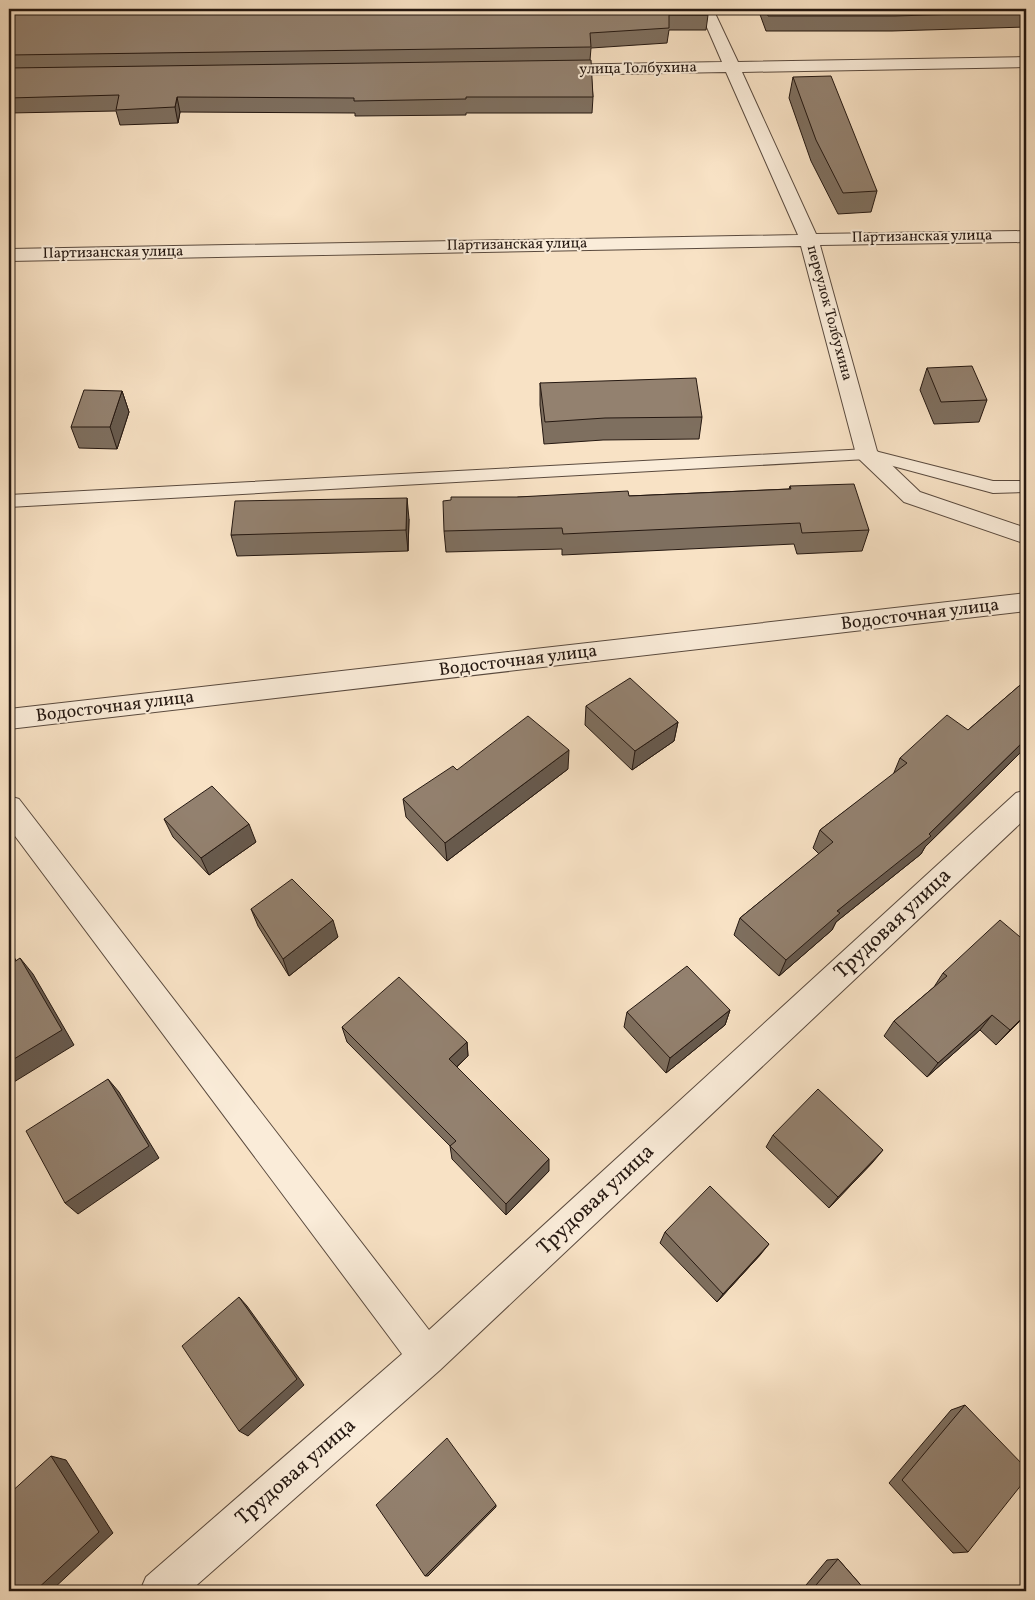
<svg xmlns="http://www.w3.org/2000/svg" width="1035" height="1600" viewBox="0 0 1035 1600" font-family="Vollkorn,serif">
<rect width="100%" height="100%" fill="#f8e2c5"/>
<filter id="stains"><feTurbulence type="fractalNoise" baseFrequency=".004" numOctaves="4"/><feColorMatrix values="0 0 0 0 .2 0 0 0 0 .09 0 0 0 0 .02 0 0 0 .5 -.17"/></filter>
<radialGradient id="worn" r=".72"><stop offset=".6" stop-color="#630" stop-opacity="0"/><stop offset="1" stop-color="#630" stop-opacity=".3"/></radialGradient>
<g fill="none" stroke-linecap="round" stroke-linejoin="round">
<defs>
<path id="service" d="M 867,449 L 993,481 L 1026,481 L 1026,492 L 993,493 L 867,459 L 9,507 L 9,495 Z"/>
<path id="minor" d="M 699,9 L 713,9 L 738,62 L 1026,57 L 1026,67 L 742,72 L 816,234 L 1026,231 L 1026,242 L 820,245 L 877,451 L 920,492 L 1026,528 L 1026,544 L 904,502 L 859,459 L 856,454 L 801,246 L 9,261 L 9,249 L 798,235 L 726,72 L 555,75 L 547,70 L 555,65 L 722,62 Z
M 1026,593 L 1026,611 L 9,729 L 9,709 Z
M 1026,790 L 1026,818 L 440,1370 L 190,1591 L 140,1591 L 146,1577 L 402,1354 L 9,828 L 9,796 L 19,799 L 429,1330 L 1016,793 Z"/>
</defs>
<use href="#service" stroke="#5a4a3e" stroke-width="2"/>
<use href="#minor" stroke="#5a4a3e" stroke-width="2"/>
<use href="#service" fill="#faecd9" fill-rule="evenodd"/>
<use href="#minor" fill="#faecd9" fill-rule="evenodd"/>
</g>
<path fill="#7e6f5f" stroke="#251811" d="M 9,9 L 708,15 L 706,30 L 669,30 L 667,43 L 591,48 L 590,60 L 593,97 L 592,113 L 466,113 L 466,115 L 355,116 L 355,113 L 180,112 L 178,123 L 120,125 L 116,111 L 9,113 Z
M 758,9 L 1026,9 L 1026,27 L 892,31 L 766,31 Z
M 793,77 L 877,191 L 871,212 L 838,214 L 811,161 L 789,98 Z
M 927,368 L 987,400 L 979,422 L 934,424 L 920,390 Z
M 540,383 L 702,417 L 699,439 L 603,440 L 544,444 L 540,405 Z
M 122,391 L 129,412 L 117,449 L 79,448 L 71,427 Z
M 790,486 L 869,530 L 862,551 L 797,554 L 794,544 L 562,555 L 562,549 L 446,552 L 444,531 L 518,497 L 629,496 L 789,489 Z
M 409,519 L 408,551 L 237,556 L 231,535 Z
M 1026,680 L 1026,747 L 925,847 L 921,854 L 836,922 L 832,930 L 779,976 L 734,935 L 740,918 L 819,854 L 813,848 L 820,830 L 893,775 L 900,758 L 968,730 Z
M 586,706 L 678,722 L 674,741 L 632,770 L 585,725 Z
M 568,769 L 447,861 L 406,817 L 403,799 L 457,770 Z
M 164,819 L 256,842 L 209,875 L 173,837 Z
M 251,909 L 338,937 L 289,976 L 258,926 Z
M 1026,942 L 1026,1015 L 996,1045 L 980,1030 L 927,1077 L 884,1036 L 894,1021 L 934,987 L 943,973 Z
M 730,1010 L 725,1025 L 666,1073 L 624,1027 L 627,1012 Z
M 342,1027 L 467,1042 L 468,1056 L 457,1067 L 549,1171 L 506,1215 L 452,1159 L 450,1146 L 347,1042 Z
M 773,1135 L 873,1162 L 829,1208 L 766,1147 Z
M 665,1232 L 761,1254 L 717,1302 L 660,1243 Z
M 965,1405 L 968,1552 L 953,1553 L 889,1483 L 951,1410 Z
M 838,1559 L 866,1591 L 801,1591 L 827,1560 Z"/>
<path fill="#675a4e" stroke="#251811" d="M 177,97 L 180,112 L 178,123 L 175,107 Z
M 122,391 L 129,412 L 117,449 L 110,427 Z
M 407,498 L 409,519 L 408,551 L 406,530 Z
M 678,722 L 674,741 L 632,770 L 635,751 Z
M 1026,739 L 1026,747 L 925,847 L 921,854 L 836,922 L 832,930 L 779,976 L 786,960 L 837,911 L 929,834 Z
M 569,750 L 568,769 L 447,861 L 445,843 Z
M 249,824 L 256,842 L 209,875 L 201,858 Z
M 333,920 L 338,937 L 289,976 L 283,959 Z
M 9,949 L 27,978 L 14,962 L 9,953 Z
M 20,958 L 33,974 L 74,1045 L 9,1085 L 9,1062 Z
M 730,1010 L 725,1025 L 666,1073 L 670,1058 Z
M 1026,1014 L 1026,1015 L 996,1045 L 1010,1030 Z
M 992,1015 L 980,1030 L 927,1077 L 938,1063 Z
M 467,1042 L 468,1056 L 450,1073 L 449,1059 Z
M 108,1079 L 119,1092 L 159,1158 L 78,1214 L 65,1203 Z
M 883,1150 L 873,1162 L 829,1208 L 838,1197 Z
M 549,1159 L 549,1171 L 506,1215 L 506,1204 Z
M 769,1244 L 761,1254 L 717,1302 L 723,1294 Z
M 239,1297 L 247,1306 L 304,1385 L 248,1436 L 239,1431 Z
M 51,1456 L 66,1460 L 113,1533 L 51,1591 L 35,1591 Z
M 496,1505 L 496,1507 L 428,1576 L 425,1576 Z"/>
<path fill="#93816f" stroke="#251811" d="M 9,9 L 705,9 L 708,15 L 669,15 L 669,28 L 590,33 L 591,47 L 9,55 Z
M 766,9 L 1026,9 L 1026,12 L 895,16 L 768,16 Z
M 591,60 L 593,97 L 466,97 L 466,99 L 354,101 L 354,98 L 177,97 L 175,107 L 116,110 L 119,95 L 9,98 L 9,68 Z
M 831,76 L 877,191 L 843,193 L 816,140 L 793,77 Z
M 972,366 L 987,400 L 941,402 L 927,368 Z
M 696,378 L 702,417 L 605,418 L 545,422 L 540,383 Z
M 84,390 L 122,391 L 110,427 L 71,427 Z
M 854,484 L 869,530 L 802,533 L 800,523 L 563,534 L 562,528 L 444,531 L 443,501 L 451,500 L 451,497 L 518,497 L 628,491 L 629,496 L 791,489 L 790,486 Z
M 407,498 L 406,530 L 231,535 L 235,501 Z
M 630,678 L 678,722 L 635,751 L 586,706 Z
M 1026,680 L 1026,739 L 929,834 L 931,836 L 837,911 L 840,913 L 786,960 L 740,918 L 833,842 L 820,830 L 907,763 L 900,758 L 947,715 L 968,730 Z
M 528,716 L 569,750 L 445,843 L 403,799 L 453,766 L 457,770 Z
M 212,786 L 249,824 L 201,858 L 164,819 Z
M 292,879 L 333,920 L 283,959 L 251,909 Z
M 1000,920 L 1026,942 L 1026,1014 L 1010,1030 L 992,1015 L 938,1063 L 894,1021 L 947,976 L 943,973 Z
M 9,953 L 14,962 L 20,958 L 62,1030 L 9,1062 Z
M 687,966 L 730,1010 L 670,1058 L 627,1012 Z
M 399,977 L 467,1042 L 449,1059 L 549,1159 L 506,1204 L 450,1146 L 456,1141 L 342,1027 Z
M 108,1079 L 149,1146 L 65,1203 L 26,1131 Z
M 818,1089 L 883,1150 L 838,1197 L 773,1135 Z
M 710,1186 L 769,1244 L 723,1294 L 665,1232 Z
M 239,1297 L 297,1379 L 239,1431 L 182,1346 Z
M 965,1405 L 1026,1468 L 1026,1479 L 968,1552 L 902,1480 Z
M 447,1438 L 496,1505 L 425,1576 L 376,1505 Z
M 51,1456 L 99,1532 L 35,1591 L 9,1591 L 9,1494 Z
M 838,1559 L 866,1591 L 811,1591 Z"/>
<g text-anchor="middle" dominant-baseline="central" stroke-width="4" stroke-linejoin="round" paint-order="stroke">
<g font-size="15" fill="#251811" stroke="#faecd9">
<text transform="translate(638 69) rotate(-1)">улица Толбухина</text>
<text transform="translate(922 237) rotate(-1)">Партизанская улица</text>
<text transform="translate(517 245) rotate(-1)">Партизанская улица</text>
<text transform="translate(113 253) rotate(-1)">Партизанская улица</text>
<text transform="translate(829 313) rotate(75)">переулок Толбухина</text>
</g>
<g font-size="18" fill="#251811" stroke="#faecd9">
<text transform="translate(920 615) rotate(-7)">Водосточная улица</text>
<text transform="translate(518 661) rotate(-7)">Водосточная улица</text>
<text transform="translate(115 707) rotate(-7)">Водосточная улица</text>
</g>
<g font-size="21" fill="#251811" stroke="#faecd9">
<text transform="translate(893 924) rotate(-43)">Трудовая улица</text>
<text transform="translate(596 1200) rotate(-43)">Трудовая улица</text>
<text transform="translate(296 1472) rotate(-41)">Трудовая улица</text>
</g>
</g>
<rect width="1035" height="1600" fill="none" stroke="#f8e2c5" stroke-width="30"/>
<rect x="10" y="10" width="1015" height="1580" fill="none" stroke="#251811" stroke-width="2.5"/>
<rect x="15" y="15" width="1005" height="1570" fill="none" stroke="#251811"/>
<rect width="100%" height="100%" filter="url(#stains)"/>
<rect width="100%" height="100%" fill="url(#worn)"/>
</svg>
